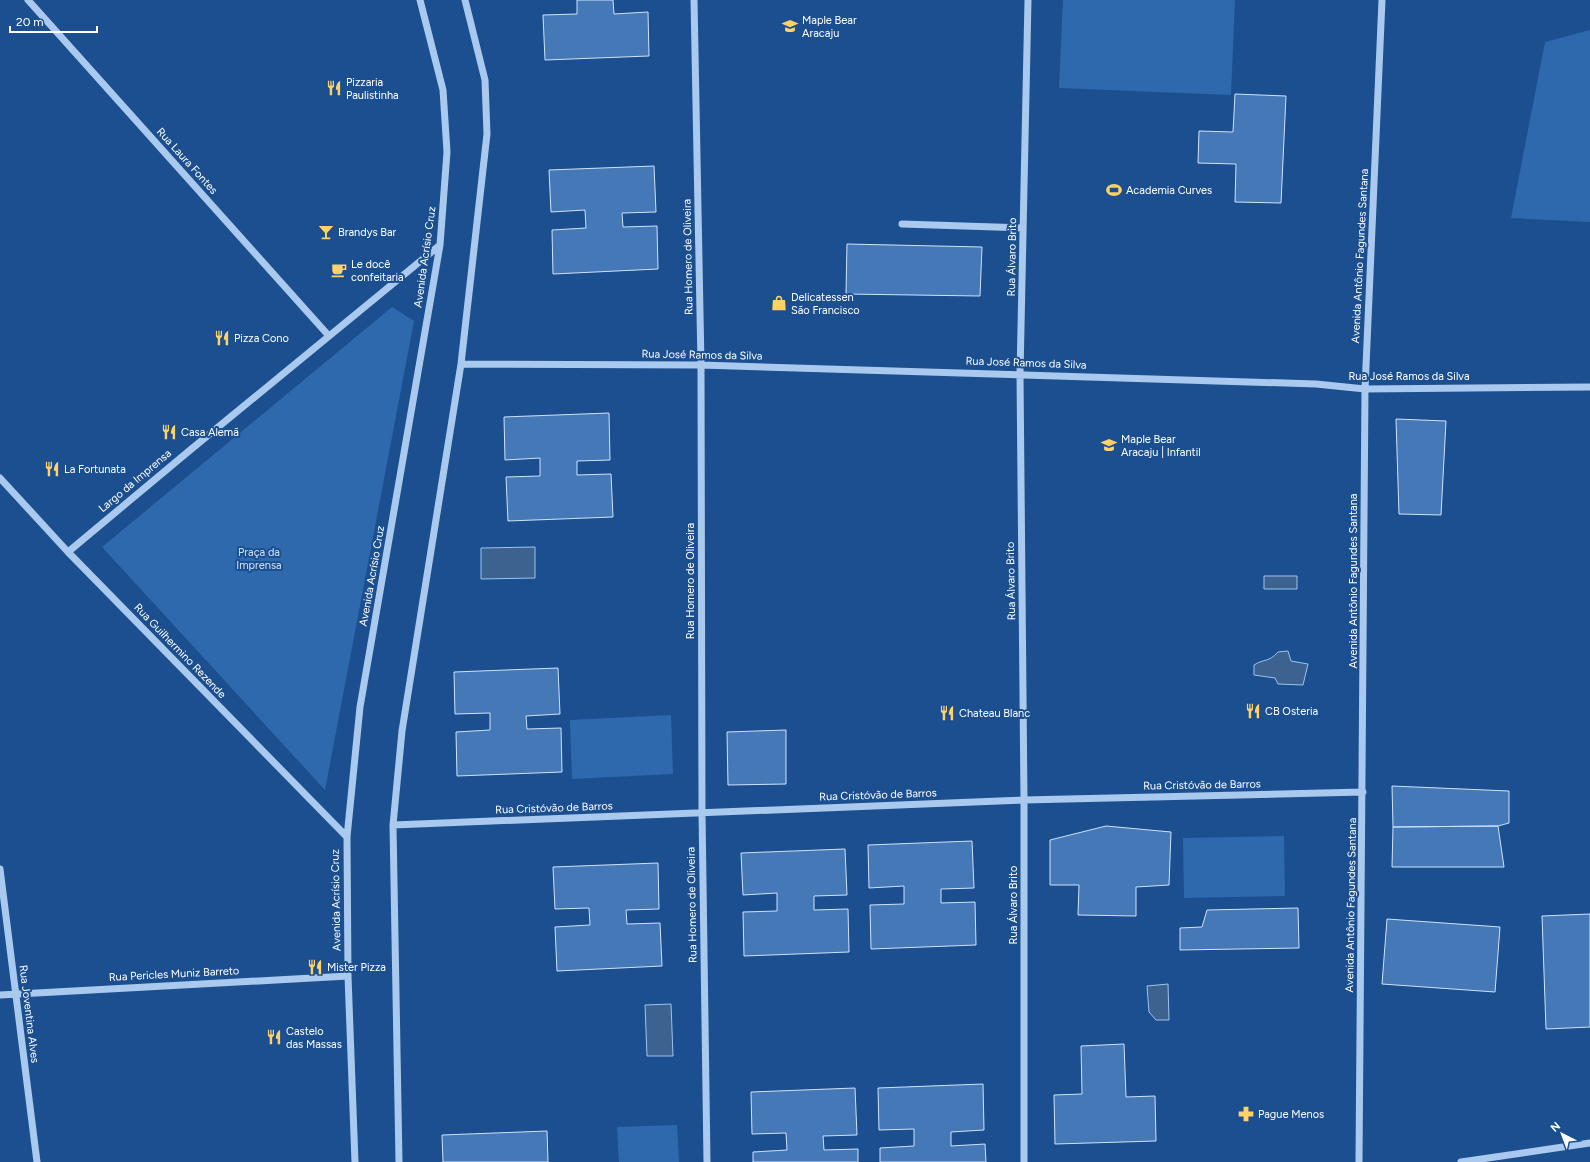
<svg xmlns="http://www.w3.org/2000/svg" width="1590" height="1162" viewBox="0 0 1590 1162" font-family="Figtree,sans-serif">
<rect width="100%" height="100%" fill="#1b4f8f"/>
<path fill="#2e69ad" d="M 1063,0 L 1235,0 L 1231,95 L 1059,88 Z
M 1590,30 L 1590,222 L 1511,218 L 1545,42 Z
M 392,307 L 414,321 L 325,790 L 102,547 Z
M 671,715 L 673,774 L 572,779 L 570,720 Z
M 1284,836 L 1285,896 L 1184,898 L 1183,838 Z
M 677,1125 L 679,1162 L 619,1162 L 617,1127 Z"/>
<path fill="#3c6290" stroke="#9cc4f0" d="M 535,547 L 535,578 L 481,579 L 481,548 Z
M 1264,576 L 1297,576 L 1297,589 L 1264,589 Z
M 1288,651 L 1291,661 L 1308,664 L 1303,685 L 1278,684 L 1275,678 L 1254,675 L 1254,665 C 1265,658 1268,663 1278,652 Z
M 1168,984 L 1169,1020 L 1156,1020 L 1149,1012 L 1147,986 Z
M 671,1004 L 673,1056 L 647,1056 L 645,1005 Z"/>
<path fill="#4478b7" stroke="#cfe3fa" d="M 577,0 L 613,0 L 614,14 L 648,12 L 649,56 L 545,60 L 543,15 L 577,14 Z
M 1235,94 L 1286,96 L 1281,203 L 1235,202 L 1236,164 L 1198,163 L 1199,131 L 1233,132 Z
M 654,166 L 656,212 L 622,213 L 623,227 L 657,226 L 658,269 L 553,274 L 552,230 L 586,228 L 585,210 L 551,212 L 549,170 Z
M 847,244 L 982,247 L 980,296 L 846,294 Z
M 609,413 L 610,460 L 577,461 L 577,475 L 611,474 L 613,517 L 508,521 L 506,477 L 540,476 L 540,458 L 505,460 L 504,417 Z
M 1396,419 L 1446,421 L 1441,515 L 1399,514 Z
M 558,668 L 560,714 L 526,716 L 527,729 L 561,728 L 562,772 L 457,776 L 456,732 L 490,730 L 490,713 L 455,714 L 454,672 Z
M 786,730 L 786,784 L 728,785 L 727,732 Z
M 1392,786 L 1509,791 L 1509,823 L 1498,826 L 1393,827 Z
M 1106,826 L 1171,832 L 1169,885 L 1136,887 L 1136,916 L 1078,915 L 1079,885 L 1050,885 L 1050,840 Z
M 1498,826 L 1504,867 L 1392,867 L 1393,827 Z
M 972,841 L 974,888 L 941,889 L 941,903 L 975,902 L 976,945 L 871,949 L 870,905 L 904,904 L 904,886 L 869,888 L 868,845 Z
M 845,849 L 847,895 L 814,896 L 814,910 L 848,909 L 849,952 L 744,956 L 743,912 L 777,911 L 777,893 L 743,895 L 741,853 Z
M 658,863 L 659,909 L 626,910 L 627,924 L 660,923 L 662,966 L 557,971 L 555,927 L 590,925 L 589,908 L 555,909 L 553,867 Z
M 1298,908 L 1299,948 L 1180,950 L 1180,928 L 1202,927 L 1207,910 Z
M 1590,914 L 1590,1027 L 1546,1029 L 1542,916 Z
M 1387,919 L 1500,927 L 1495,992 L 1382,984 Z
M 1124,1044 L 1126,1097 L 1155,1096 L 1156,1141 L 1055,1144 L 1054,1095 L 1082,1094 L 1081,1046 Z
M 983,1084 L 984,1130 L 951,1132 L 951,1146 L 985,1144 L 986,1162 L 880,1162 L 880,1148 L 914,1146 L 914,1129 L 879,1130 L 878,1088 Z
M 855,1088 L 857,1135 L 823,1136 L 824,1150 L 858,1149 L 858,1162 L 753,1162 L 753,1152 L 787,1150 L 786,1133 L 752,1134 L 751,1092 Z
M 547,1131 L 548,1162 L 443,1162 L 442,1135 Z"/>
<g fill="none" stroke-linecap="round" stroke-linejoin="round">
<path stroke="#a9c9ee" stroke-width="7" d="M 28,0 L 329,336
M 694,0 L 701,365 L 702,812 L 707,1162
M 902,224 L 1023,228
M 461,364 L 701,365 L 1316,384 L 1365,389 L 1590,387
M 0,478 L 68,552 L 347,837
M 68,552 L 189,451 L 440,245
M 393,825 L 1024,800 L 1363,792
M 0,869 L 37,1162
M 0,995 L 348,976
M 355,1162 L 348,976 L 347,837 L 360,707 L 440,245 L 447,152 L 443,90 L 420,0
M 399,1162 L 393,825 L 402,731 L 461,364 L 487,134 L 485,80 L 465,0
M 1024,1162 L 1024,800 L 1020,374 L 1028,0
M 1359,1162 L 1365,389 L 1382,0
M 1461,1162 L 1590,1143"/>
</g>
<defs>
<symbol id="school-bare" viewBox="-9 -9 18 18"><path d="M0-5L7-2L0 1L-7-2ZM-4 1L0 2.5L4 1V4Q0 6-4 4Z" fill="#ffd166" stroke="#1b4f8f" stroke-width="2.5" paint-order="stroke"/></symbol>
<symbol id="restaurant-bare" viewBox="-9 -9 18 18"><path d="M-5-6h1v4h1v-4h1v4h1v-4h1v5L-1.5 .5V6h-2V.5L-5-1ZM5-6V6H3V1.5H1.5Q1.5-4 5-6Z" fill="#ffd166" stroke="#1b4f8f" stroke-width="2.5" paint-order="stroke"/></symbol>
<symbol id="stadium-bare" viewBox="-9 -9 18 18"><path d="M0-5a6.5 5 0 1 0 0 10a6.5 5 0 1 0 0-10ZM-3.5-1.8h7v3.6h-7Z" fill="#ffd166" stroke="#1b4f8f" stroke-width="2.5" paint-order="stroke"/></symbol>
<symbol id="bar-bare" viewBox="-9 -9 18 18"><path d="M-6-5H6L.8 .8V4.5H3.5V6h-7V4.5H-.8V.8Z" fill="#ffd166" stroke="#1b4f8f" stroke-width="2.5" paint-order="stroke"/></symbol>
<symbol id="cafe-bare" viewBox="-9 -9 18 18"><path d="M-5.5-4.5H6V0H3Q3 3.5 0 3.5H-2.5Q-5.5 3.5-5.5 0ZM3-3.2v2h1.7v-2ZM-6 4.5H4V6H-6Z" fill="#ffd166" stroke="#1b4f8f" stroke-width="2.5" paint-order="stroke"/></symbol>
<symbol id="shop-bare" viewBox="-9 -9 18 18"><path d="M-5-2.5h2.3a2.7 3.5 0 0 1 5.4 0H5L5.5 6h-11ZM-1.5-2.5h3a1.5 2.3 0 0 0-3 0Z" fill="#ffd166" stroke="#1b4f8f" stroke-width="2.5" paint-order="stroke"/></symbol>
<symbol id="pharmacy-bare" viewBox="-9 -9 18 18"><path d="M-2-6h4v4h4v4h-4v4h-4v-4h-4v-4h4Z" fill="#ffd166" stroke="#1b4f8f" stroke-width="2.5" paint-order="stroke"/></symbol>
</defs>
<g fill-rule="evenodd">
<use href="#school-bare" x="779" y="15" width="22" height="22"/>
<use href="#restaurant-bare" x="323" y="77" width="22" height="22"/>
<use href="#stadium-bare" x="1103" y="179" width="22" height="22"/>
<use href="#bar-bare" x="315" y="221" width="22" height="22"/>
<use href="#cafe-bare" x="328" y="259" width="22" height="22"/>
<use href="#shop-bare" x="768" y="292" width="22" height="22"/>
<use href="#restaurant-bare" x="211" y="327" width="22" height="22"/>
<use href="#restaurant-bare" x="158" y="421" width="22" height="22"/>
<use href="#school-bare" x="1098" y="434" width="22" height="22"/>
<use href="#restaurant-bare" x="41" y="458" width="22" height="22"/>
<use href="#restaurant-bare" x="1242" y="700" width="22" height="22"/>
<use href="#restaurant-bare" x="936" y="702" width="22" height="22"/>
<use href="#restaurant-bare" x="304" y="956" width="22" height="22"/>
<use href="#restaurant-bare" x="263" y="1026" width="22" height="22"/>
<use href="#pharmacy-bare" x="1235" y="1103" width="22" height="22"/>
</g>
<g text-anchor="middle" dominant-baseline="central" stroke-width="4" stroke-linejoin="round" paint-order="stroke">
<g font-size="11" fill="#fff" stroke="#1b4f8f" text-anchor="start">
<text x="802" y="20">Maple Bear<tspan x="802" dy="13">Aracaju</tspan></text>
<text x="346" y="82">Pizzaria<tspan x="346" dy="13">Paulistinha</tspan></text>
<text x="1126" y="190">Academia Curves</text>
<text x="338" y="232">Brandys Bar</text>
<text x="351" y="264">Le docê<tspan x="351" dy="13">confeitaria</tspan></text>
<text x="791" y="297">Delicatessen<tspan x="791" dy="13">São Francisco</tspan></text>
<text x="234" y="338">Pizza Cono</text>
<text x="181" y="432">Casa Alemã</text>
<text x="1121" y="439">Maple Bear<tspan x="1121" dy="13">Aracaju | Infantil</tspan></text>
<text x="64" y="469">La Fortunata</text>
<text x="1265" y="711">CB Osteria</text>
<text x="959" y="713">Chateau Blanc</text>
<text x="327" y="967">Mister Pizza</text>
<text x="286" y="1031">Castelo<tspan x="286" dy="13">das Massas</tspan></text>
<text x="1258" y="1114">Pague Menos</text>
</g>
<g font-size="11" fill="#fff" stroke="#1b4f8f">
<text transform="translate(187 161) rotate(48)">Rua Laura Fontes</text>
<text transform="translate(1360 256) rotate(-87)">Avenida Antônio Fagundes Santana</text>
<text transform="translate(425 257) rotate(-82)">Avenida Acrísio Cruz</text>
<text transform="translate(688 257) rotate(-91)">Rua Homero de Oliveira</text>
<text transform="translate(1012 257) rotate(-89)">Rua Álvaro Brito</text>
<text transform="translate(702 355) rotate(1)">Rua José Ramos da Silva</text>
<text transform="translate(1026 363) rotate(2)">Rua José Ramos da Silva</text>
<text x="1409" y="376">Rua José Ramos da Silva</text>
<text transform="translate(135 481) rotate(-40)">Largo da Imprensa</text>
<text transform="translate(372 576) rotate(-80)">Avenida Acrísio Cruz</text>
<text transform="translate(690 581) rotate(-90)">Rua Homero de Oliveira</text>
<text transform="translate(1011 581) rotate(-91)">Rua Álvaro Brito</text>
<text transform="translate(1353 581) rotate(-90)">Avenida Antônio Fagundes Santana</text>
<text transform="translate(180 651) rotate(46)">Rua Guilhermino Rezende</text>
<text transform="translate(1202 785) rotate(-1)">Rua Cristóvão de Barros</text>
<text transform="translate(878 795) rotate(-2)">Rua Cristóvão de Barros</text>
<text transform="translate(554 808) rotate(-2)">Rua Cristóvão de Barros</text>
<text transform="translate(336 900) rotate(-91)">Avenida Acrísio Cruz</text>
<text transform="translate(692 905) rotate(-91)">Rua Homero de Oliveira</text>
<text transform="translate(1013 905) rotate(-90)">Rua Álvaro Brito</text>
<text transform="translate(1351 905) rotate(-89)">Avenida Antônio Fagundes Santana</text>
<text transform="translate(174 974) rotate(-3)">Rua Pericles Muniz Barreto</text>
<text transform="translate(29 1014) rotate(83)">Rua Joventina Alves</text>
</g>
<g font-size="11" fill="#cfe3fa" stroke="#1b4f8f">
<text x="259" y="552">Praça da<tspan x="259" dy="13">Imprensa</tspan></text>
</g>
</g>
<g transform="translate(1562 1134) rotate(318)" stroke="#1b4f8f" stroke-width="3" paint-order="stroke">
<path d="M0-3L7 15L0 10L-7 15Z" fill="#ffffff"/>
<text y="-6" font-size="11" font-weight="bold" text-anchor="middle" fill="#ffffff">N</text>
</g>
<path d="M10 26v6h87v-6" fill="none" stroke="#ffffff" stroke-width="2"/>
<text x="16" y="26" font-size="12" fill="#ffffff" stroke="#1b4f8f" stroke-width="3" paint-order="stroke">20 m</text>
</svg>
